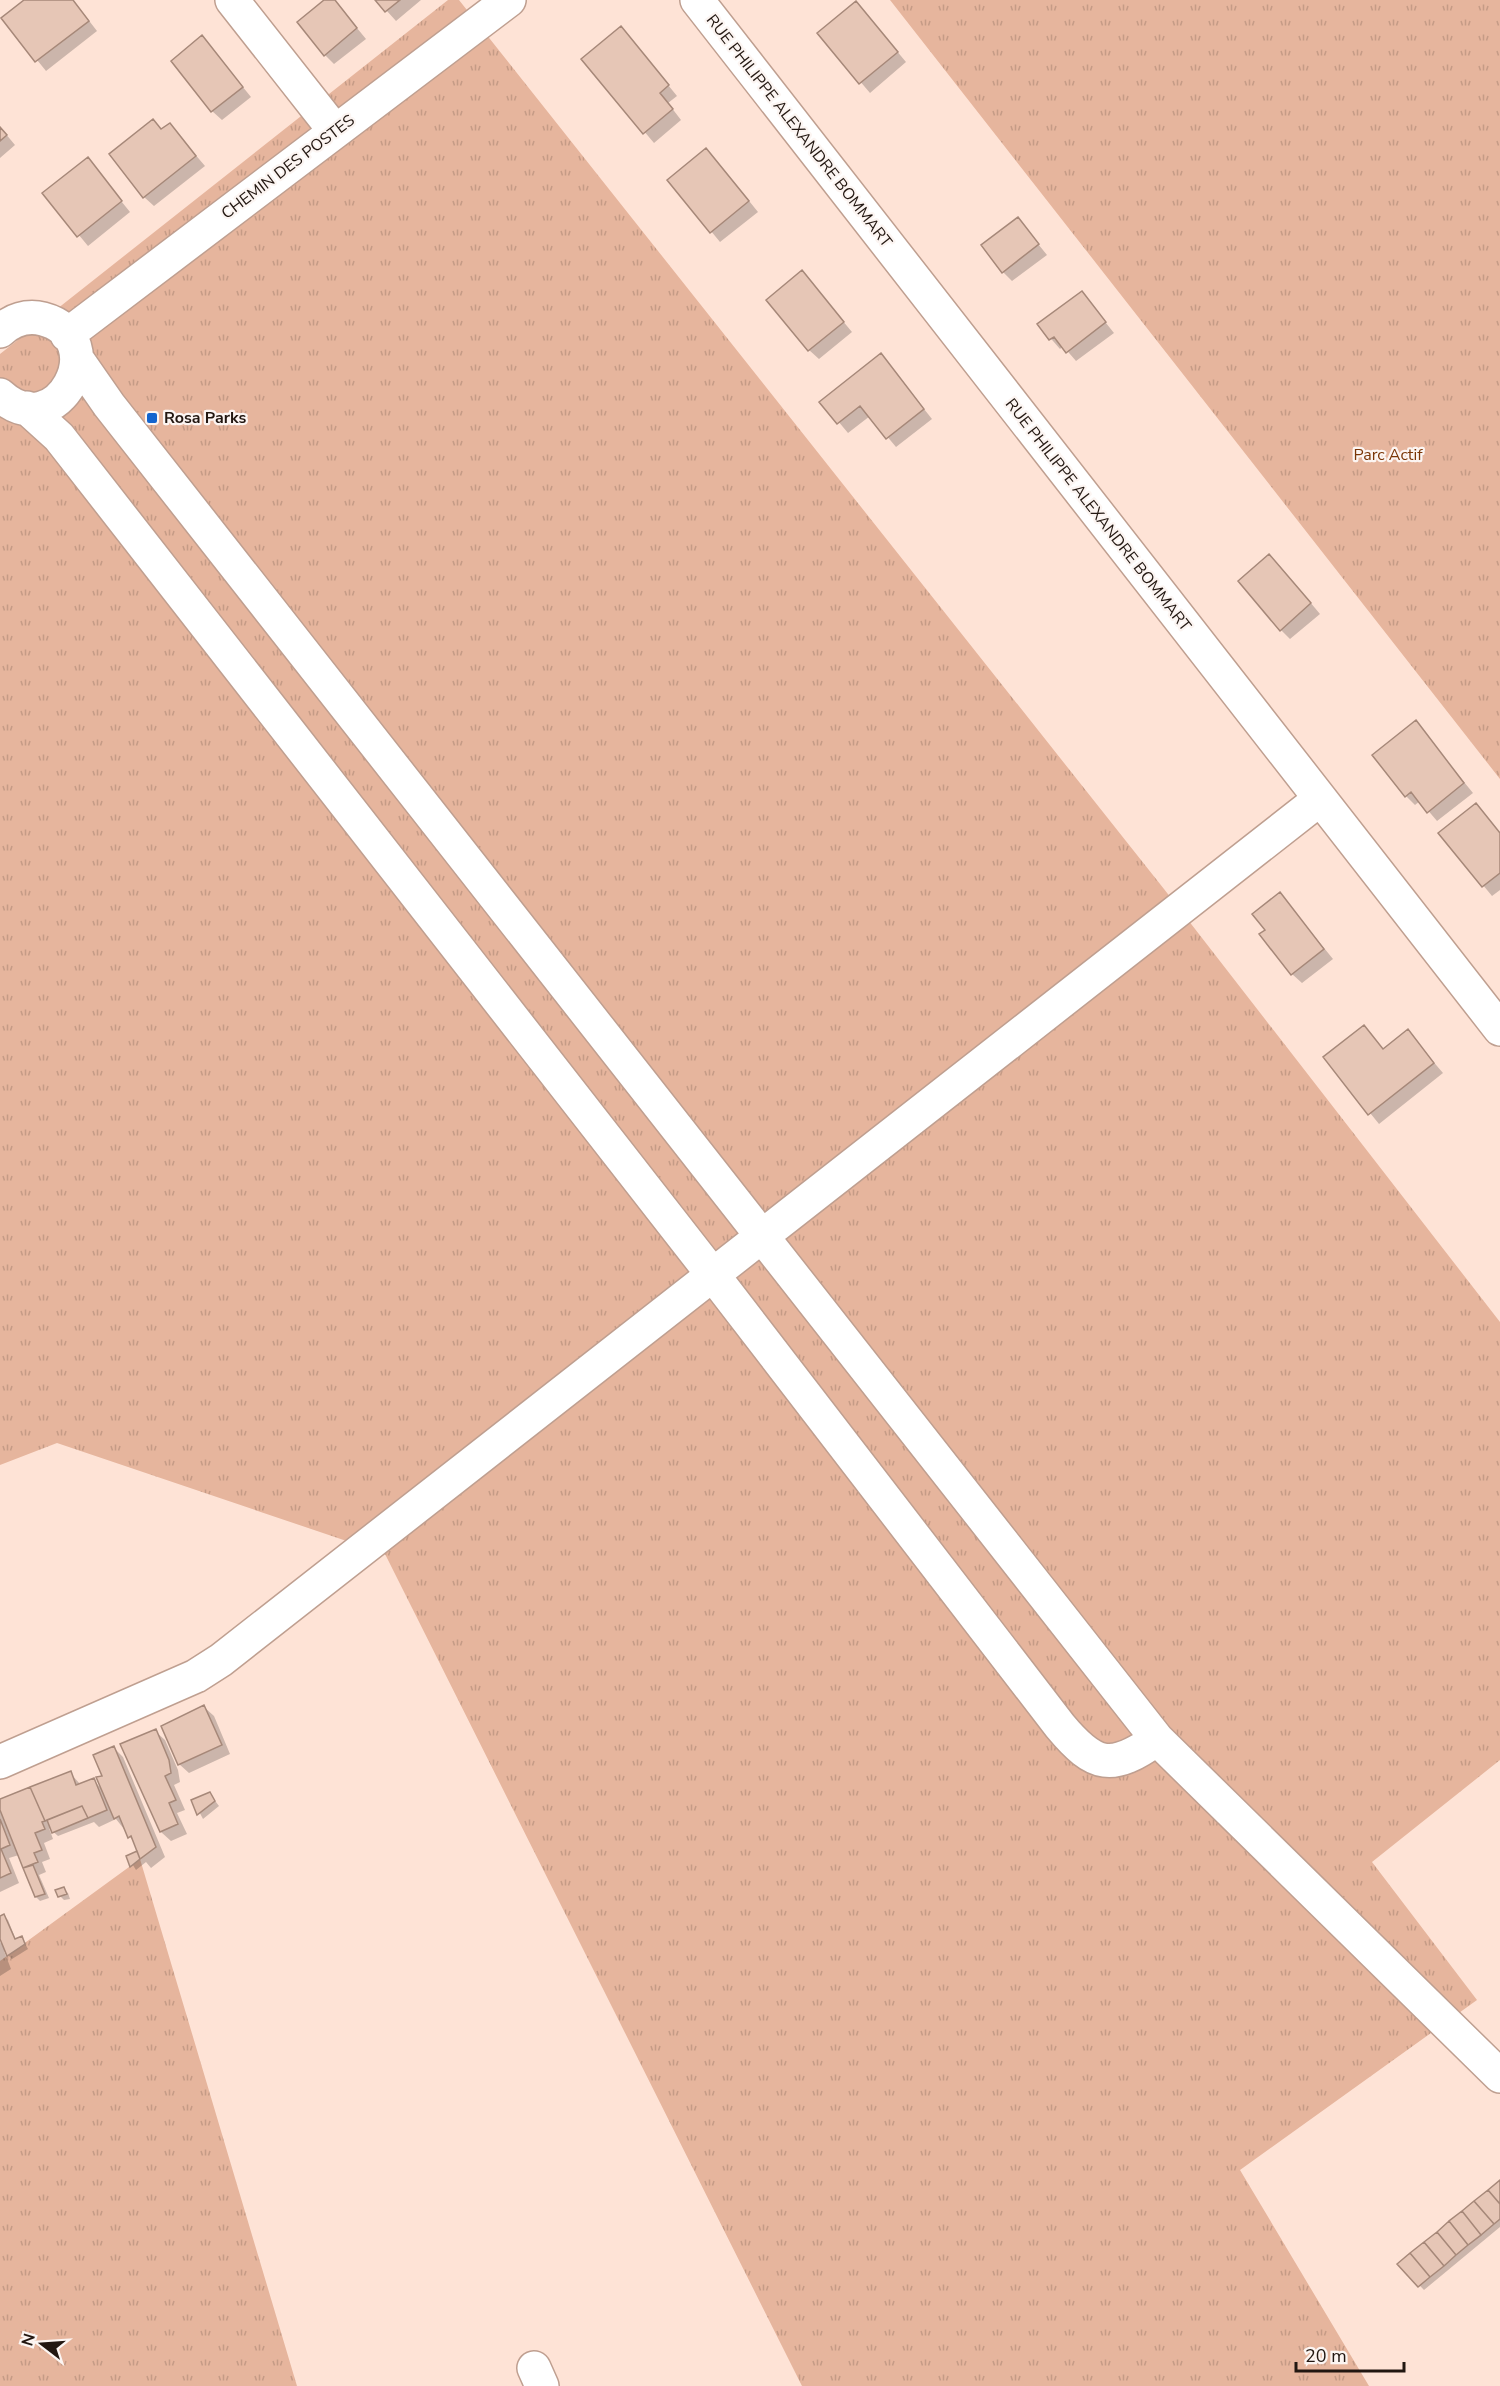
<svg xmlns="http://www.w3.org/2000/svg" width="1500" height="2386" viewBox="0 0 1500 2386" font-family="'Nunito Sans',sans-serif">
<defs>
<pattern id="grass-tufts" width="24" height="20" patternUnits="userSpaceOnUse" patternTransform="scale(1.5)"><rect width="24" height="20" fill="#e6b59d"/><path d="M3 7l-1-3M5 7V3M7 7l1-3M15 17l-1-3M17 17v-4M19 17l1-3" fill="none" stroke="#c59b86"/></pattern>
</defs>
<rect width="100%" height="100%" fill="#fee3d6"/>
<path fill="url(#grass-tufts)" d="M 448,0 L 459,0 L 1164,889 L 1500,1322 L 1500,1760 L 1372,1862 L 1477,2000 L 1240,2170 L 1369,2386 L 802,2386 L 385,1554 L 57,1443 L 0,1465 L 0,354 Z
M 890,0 L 1500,0 L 1500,779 Z
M 140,1859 L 297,2386 L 0,2386 L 0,1961 Z"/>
<path fill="#0003" d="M 27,0 L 73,0 L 97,31 L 46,71 L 3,18 Z
M 327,0 L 334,0 L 366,39 L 334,64 L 325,55 Z
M 377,0 L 421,0 L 396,21 Z
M 865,13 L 906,62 L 870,93 L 819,33 Z
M 202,37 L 251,97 L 222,120 L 212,111 Z
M 630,38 L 677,96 L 668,103 L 681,120 L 654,143 L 583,59 Z
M 170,125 L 205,166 L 154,206 L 144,197 L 162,130 Z
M 0,127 L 15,145 L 0,158 Z
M 87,159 L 130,212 L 88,246 L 44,193 Z
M 716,160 L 758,212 L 720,242 L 669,180 Z
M 1018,219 L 1047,255 L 1012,281 L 1003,272 Z
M 802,272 L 852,332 L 819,359 L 809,350 Z
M 1082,293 L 1114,333 L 1076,361 L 1063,346 L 1060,349 L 1039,325 Z
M 881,355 L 932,419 L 896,447 L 870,416 L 848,433 L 822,402 Z
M 1279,565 L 1320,614 L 1290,639 L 1281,630 Z
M 1415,722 L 1473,793 L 1437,821 L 1420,801 L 1415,805 L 1406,796 Z
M 1440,833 L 1500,833 L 1500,890 L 1492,896 Z
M 1280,894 L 1333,959 L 1302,983 L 1292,974 Z
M 1364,1027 L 1384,1050 L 1407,1031 L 1443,1073 L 1379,1124 L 1325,1057 Z
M 204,1707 L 214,1716 L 230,1754 L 189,1773 L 179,1764 Z
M 155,1731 L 165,1740 L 178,1770 L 180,1782 L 174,1785 L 185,1810 L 177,1813 L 187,1834 L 171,1841 L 161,1832 L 122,1745 Z
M 114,1748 L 123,1757 L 165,1857 L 151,1868 L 146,1862 L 136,1870 L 128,1857 L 139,1852 L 135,1843 L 116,1819 L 99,1827 L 94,1822 L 58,1836 L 49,1828 L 53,1839 L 44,1843 L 50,1859 L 42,1862 L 46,1872 L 39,1875 L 49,1898 L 40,1901 L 36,1897 L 19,1855 L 9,1858 L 19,1883 L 0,1892 L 0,1801 L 70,1773 L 81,1785 L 93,1780 L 102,1789 L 104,1776 Z
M 210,1794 L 219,1806 L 203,1819 L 193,1800 Z
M 63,1889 L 68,1893 L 70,1899 L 64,1900 L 60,1896 Z
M 4,1916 L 8,1920 L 16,1940 L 22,1938 L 28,1949 L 12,1959 L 4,1951 L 11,1969 L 0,1976 L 0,1942 L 5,1947 L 0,1935 L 0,1918 Z
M 1500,2182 L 1500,2227 L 1424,2290 L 1399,2264 Z"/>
<path fill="#e6c6b6" stroke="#a68879" stroke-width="1.5" d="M 24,0 L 73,0 L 89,21 L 35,62 L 1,18 Z
M 324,0 L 335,0 L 357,28 L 324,56 L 297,22 Z
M 375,0 L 400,0 L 385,12 Z
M 856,1 L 898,52 L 859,84 L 817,33 Z
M 621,26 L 669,85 L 660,93 L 673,109 L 643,134 L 581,59 Z
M 202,35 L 243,87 L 211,112 L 171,61 Z
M 153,119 L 161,129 L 170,123 L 196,156 L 143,198 L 109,154 Z
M 0,127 L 7,135 L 0,141 Z
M 706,148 L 749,201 L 710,233 L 667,180 Z
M 88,157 L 122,201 L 77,237 L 42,193 Z
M 1018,217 L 1039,244 L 1002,273 L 981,245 Z
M 802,270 L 844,322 L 808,351 L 766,300 Z
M 1082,291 L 1106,322 L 1066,353 L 1054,337 L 1049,340 L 1037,324 Z
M 881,353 L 924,409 L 886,439 L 860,406 L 837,424 L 819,402 Z
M 1269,554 L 1311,603 L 1280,631 L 1238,581 Z
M 1416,720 L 1464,783 L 1427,813 L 1411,792 L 1405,797 L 1372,755 Z
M 1476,803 L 1500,833 L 1500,873 L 1482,887 L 1438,833 Z
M 1280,892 L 1324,949 L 1291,975 L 1259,934 L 1265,930 L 1252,914 Z
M 1364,1025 L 1383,1049 L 1408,1029 L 1434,1063 L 1368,1115 L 1323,1057 Z
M 204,1705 L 222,1745 L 178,1765 L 161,1726 Z
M 156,1729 L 169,1760 L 171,1773 L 165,1776 L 176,1800 L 169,1803 L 178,1824 L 160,1832 L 120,1744 Z
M 114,1746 L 156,1847 L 140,1859 L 131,1836 L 128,1838 L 119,1816 L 114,1819 L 96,1777 L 102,1776 L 93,1755 Z
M 71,1771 L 76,1785 L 94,1778 L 107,1810 L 88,1818 L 82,1806 L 45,1821 L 30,1787 Z
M 30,1787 L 45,1821 L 42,1822 L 45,1829 L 35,1833 L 42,1850 L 34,1853 L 38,1862 L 23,1868 L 0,1810 L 0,1799 Z
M 210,1792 L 215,1801 L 197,1815 L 191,1800 Z
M 82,1806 L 88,1818 L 52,1833 L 47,1820 Z
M 0,1819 L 10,1845 L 1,1849 L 11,1873 L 0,1878 Z
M 137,1851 L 140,1859 L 130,1867 L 126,1856 Z
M 33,1865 L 45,1894 L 35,1897 L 23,1868 Z
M 64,1887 L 67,1894 L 58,1897 L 55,1890 Z
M 4,1914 L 15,1939 L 22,1936 L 25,1944 L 7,1956 L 0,1939 L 0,1916 Z
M 1500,2180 L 1500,2204 L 1488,2190 Z
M 1488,2190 L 1500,2204 L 1500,2219 L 1494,2224 L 1474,2201 Z
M 1474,2201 L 1494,2224 L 1481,2235 L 1462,2211 Z
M 1462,2211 L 1481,2235 L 1468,2245 L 1449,2221 Z
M 1449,2221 L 1468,2245 L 1456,2255 L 1437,2232 Z
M 1437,2232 L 1456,2255 L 1444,2266 L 1424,2242 Z
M 1424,2242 L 1444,2266 L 1430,2277 L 1410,2253 Z
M 1410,2253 L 1430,2277 L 1418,2287 L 1397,2264 Z"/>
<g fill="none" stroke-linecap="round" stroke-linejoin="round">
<defs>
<path id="minor" d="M 232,0 L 335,131
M 697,0 L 1500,1029
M 0,331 C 12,320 27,315 43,319 C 115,338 57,448 0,395
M 67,335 L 509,0
M 77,359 L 109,405 L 1157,1739 L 1500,2076
M 27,408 L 59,437 L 713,1275 L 1060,1726 C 1095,1768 1112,1771 1157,1739
M 0,1762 L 196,1676 L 221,1660 L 1320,799
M 534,2368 L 542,2386"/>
</defs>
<use href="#minor" stroke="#bf9f90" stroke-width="36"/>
<use href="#minor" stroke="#fff" stroke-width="33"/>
</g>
<rect fill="#1364ce" stroke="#fcf5f2" stroke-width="2" x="146" y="412" width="12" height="12" rx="3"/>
<g text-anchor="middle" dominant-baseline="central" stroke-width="4.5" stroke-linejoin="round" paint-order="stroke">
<g font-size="16" fill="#221711" stroke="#fcf5f2">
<text transform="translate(799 131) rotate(52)">RUE PHILIPPE ALEXANDRE BOMMART</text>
<text transform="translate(288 167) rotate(-37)">CHEMIN DES POSTES</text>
<text transform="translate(1098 515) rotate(52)">RUE PHILIPPE ALEXANDRE BOMMART</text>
</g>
<g font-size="16" font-weight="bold" fill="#221711" stroke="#fcf5f2" text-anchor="start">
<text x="164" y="418">Rosa Parks</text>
</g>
<g font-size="16" fill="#7a3505" stroke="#fcf5f2">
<text x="1388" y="455">Parc Actif</text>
</g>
</g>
<g transform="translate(42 2344) rotate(287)" stroke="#fcf5f2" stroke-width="4.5" paint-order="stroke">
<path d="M0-4.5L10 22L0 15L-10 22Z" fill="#221711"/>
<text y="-9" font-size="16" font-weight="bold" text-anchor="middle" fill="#221711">N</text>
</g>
<path d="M1296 2362v9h108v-9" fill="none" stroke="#221711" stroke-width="3"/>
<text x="1305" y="2362" font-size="18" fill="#221711" stroke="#fcf5f2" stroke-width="4.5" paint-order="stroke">20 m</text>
</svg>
